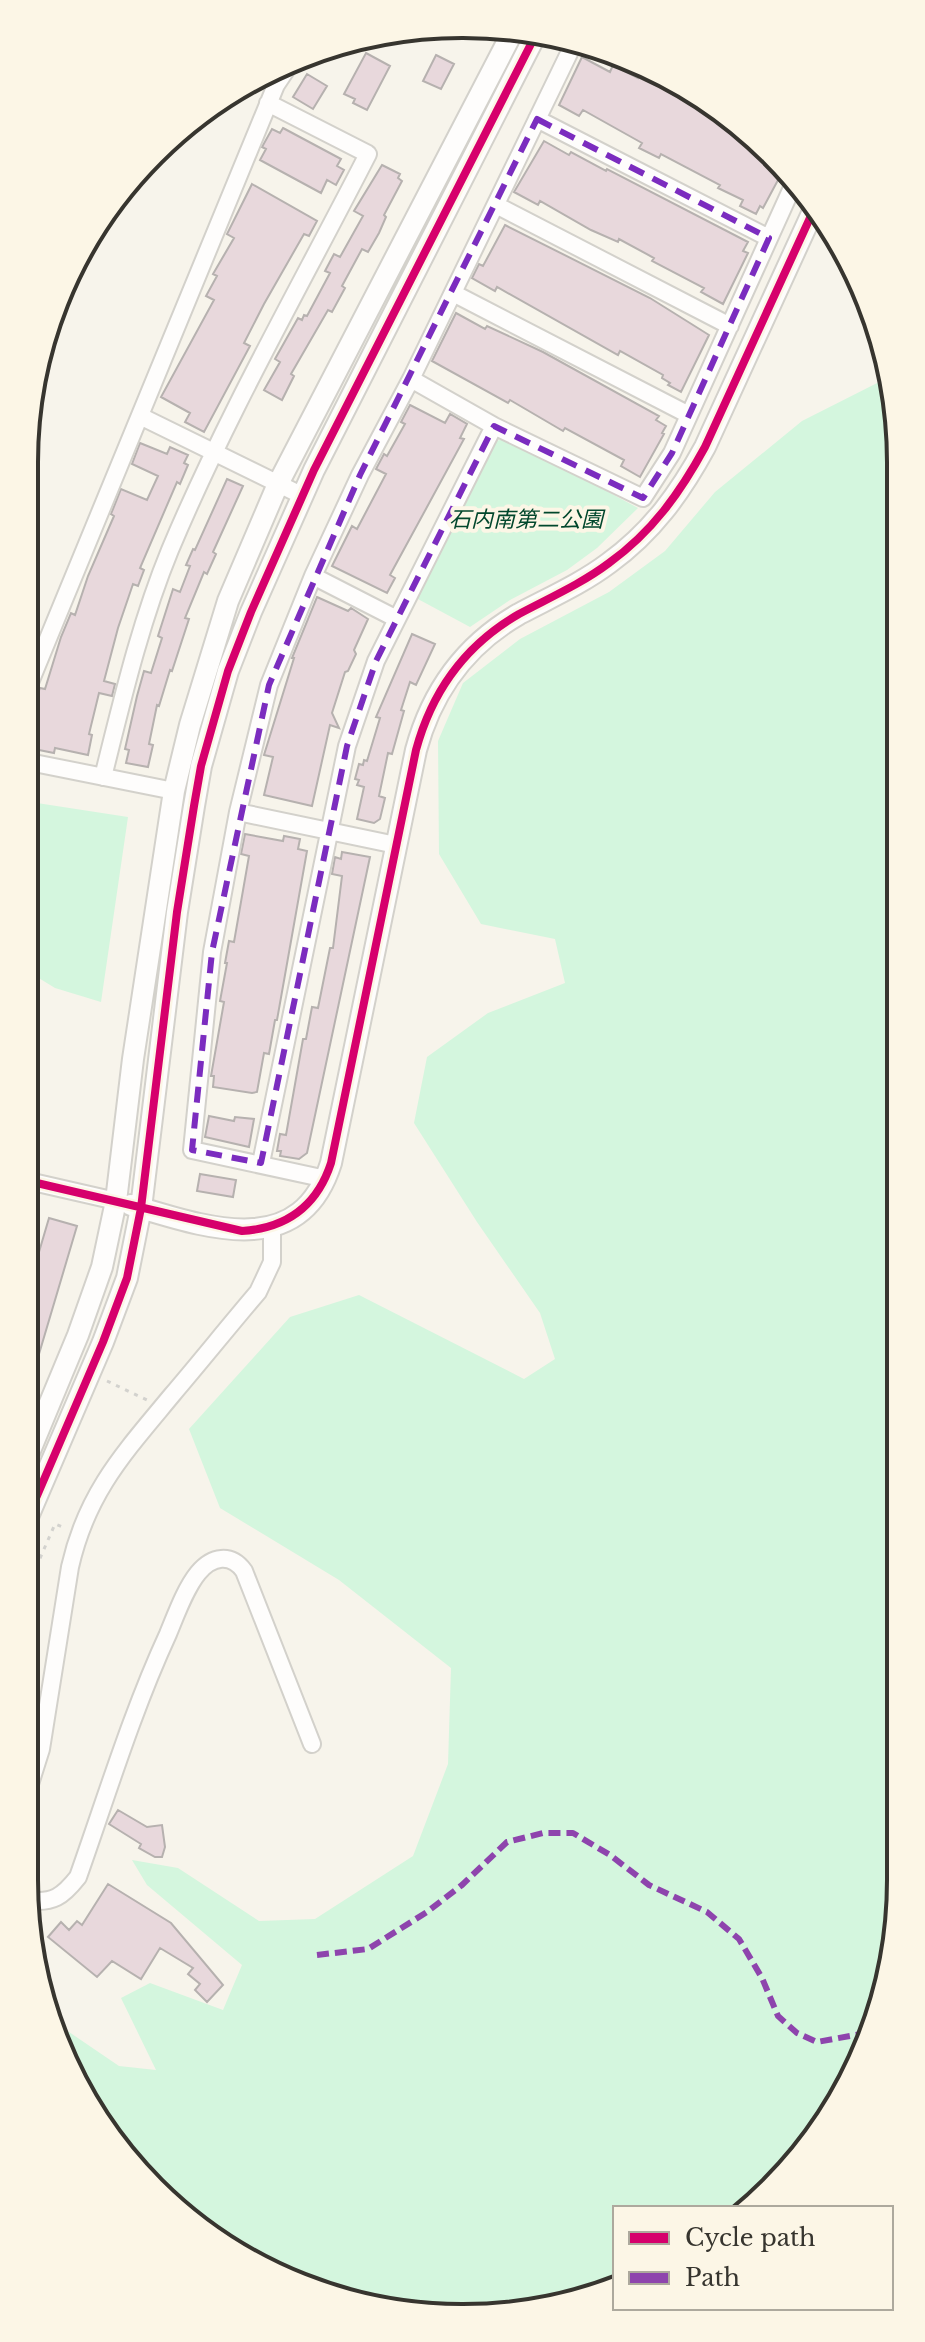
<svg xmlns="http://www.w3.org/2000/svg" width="925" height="2342" viewBox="0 0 925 2342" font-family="'Libre Baskerville','Noto Sans JP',serif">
<rect width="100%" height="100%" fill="#f7f4eb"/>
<path fill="#d4f6de" d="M 889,377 L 897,405 L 901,1879 L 878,2020 L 810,2147 L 740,2208 L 615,2208 L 615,2284 L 548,2310 L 405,2314 L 244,2259 L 133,2168 L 47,2021 L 47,2017 L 119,2066 L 156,2070 L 121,1998 L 150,1983 L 223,2010 L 242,1965 L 147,1885 L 132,1860 L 178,1868 L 259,1921 L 315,1919 L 413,1856 L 448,1764 L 451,1668 L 339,1580 L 220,1508 L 189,1429 L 290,1317 L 359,1295 L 524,1379 L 555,1359 L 540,1313 L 477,1222 L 414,1123 L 427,1057 L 488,1013 L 565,983 L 555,939 L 481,924 L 439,854 L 438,741 L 463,683 L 520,639 L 609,592 L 665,551 L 715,492 L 802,421 Z
M 508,438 L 638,508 L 597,548 L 567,570 L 510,600 L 470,627 L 416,598 L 496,441 Z
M 24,801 L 128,817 L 101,1002 L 55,988 L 24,969 Z"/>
<path fill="#e8d8dc" stroke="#b6b1af" stroke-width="2" d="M 366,53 L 390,66 L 367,110 L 353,103 L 355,99 L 344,94 Z
M 436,55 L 454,64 L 441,89 L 423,81 Z
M 582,57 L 610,72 L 613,65 L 638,78 L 639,75 L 741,129 L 785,167 L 763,208 L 760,206 L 756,214 L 740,206 L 743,200 L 718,188 L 720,185 L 661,154 L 659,158 L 639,148 L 642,143 L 583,110 L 579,116 L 559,105 Z
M 307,74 L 327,86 L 313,109 L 293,97 Z
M 283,128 L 341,159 L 337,166 L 344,170 L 336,185 L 327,180 L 321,193 L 260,160 L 266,149 L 262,147 L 272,129 L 280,133 Z
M 544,141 L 569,155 L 571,152 L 606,171 L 607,169 L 748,242 L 743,251 L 748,253 L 723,304 L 701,292 L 704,288 L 652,261 L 654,258 L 619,239 L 618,242 L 591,230 L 540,201 L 538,205 L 514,192 Z
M 382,165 L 400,174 L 398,178 L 402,181 L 384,215 L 386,217 L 379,233 L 368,252 L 362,249 L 342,286 L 345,288 L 332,312 L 328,310 L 291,374 L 294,376 L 282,400 L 264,390 L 280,362 L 275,359 L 298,318 L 302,320 L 304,315 L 307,316 L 330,273 L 325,271 L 334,254 L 340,257 L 363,216 L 354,211 Z
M 252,184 L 317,221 L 309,236 L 304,234 L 264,304 L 244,343 L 250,346 L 204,432 L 185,422 L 190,413 L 161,397 L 214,300 L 206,296 L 217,276 L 213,274 L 234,238 L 227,234 Z
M 505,225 L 650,298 L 709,335 L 681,392 L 668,385 L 670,383 L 662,378 L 663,375 L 620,351 L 618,355 L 497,287 L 495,291 L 472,278 L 479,264 L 483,266 Z
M 456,313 L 485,329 L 487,326 L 543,352 L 659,416 L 656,420 L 666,426 L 662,433 L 664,434 L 640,477 L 621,466 L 624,460 L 565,428 L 563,431 L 510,400 L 508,403 L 432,361 Z
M 410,405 L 445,423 L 450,414 L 467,424 L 460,438 L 464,439 L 390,575 L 395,578 L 387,593 L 332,566 L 352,526 L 357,529 L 386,474 L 376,469 L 384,454 L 387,456 L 405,424 L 401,422 Z
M 140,443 L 167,454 L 170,447 L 188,455 L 184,463 L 188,465 L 180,484 L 177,482 L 140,568 L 144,570 L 138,586 L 133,584 L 118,628 L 104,681 L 115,684 L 112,696 L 99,693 L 89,734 L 92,735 L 88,755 L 55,748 L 54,753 L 24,747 L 38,693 L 40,688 L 45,689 L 61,637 L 71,613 L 75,615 L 88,576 L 114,516 L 111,514 L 121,489 L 147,500 L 158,476 L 132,464 Z
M 227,479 L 243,486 L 213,552 L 216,554 L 207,574 L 204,572 L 185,618 L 189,619 L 172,671 L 170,670 L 159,706 L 157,705 L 149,744 L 153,745 L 148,767 L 126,763 L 129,750 L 125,749 L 137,696 L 144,671 L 151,673 L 162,638 L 158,636 L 173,589 L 180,592 L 190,566 L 186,565 L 193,549 L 195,550 Z
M 317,597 L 348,611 L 351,608 L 368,619 L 354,650 L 356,654 L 348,671 L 345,672 L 332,713 L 339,728 L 330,725 L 312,806 L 264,795 L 273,757 L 264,755 L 294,658 L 292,658 Z
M 412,634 L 435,644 L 416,685 L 410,682 L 401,710 L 404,711 L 392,754 L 388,753 L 379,796 L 385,798 L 380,819 L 374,823 L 357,819 L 364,787 L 357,785 L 359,780 L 355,779 L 359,764 L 363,765 L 364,760 L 367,761 L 380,718 L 376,717 Z
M 245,834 L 283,841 L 284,836 L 300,839 L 298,849 L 307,851 L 277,1020 L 275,1020 L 269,1054 L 264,1053 L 257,1092 L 252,1093 L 213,1087 L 214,1076 L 211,1076 L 224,1002 L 220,1001 L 227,963 L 225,963 L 229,941 L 234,942 L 249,856 L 241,854 Z
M 342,852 L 370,857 L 307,1153 L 299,1159 L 280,1156 L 281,1151 L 277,1151 L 280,1134 L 286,1135 L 303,1039 L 306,1039 L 312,1007 L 318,1008 L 330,948 L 333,948 L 342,876 L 332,874 L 335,857 L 341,859 Z
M 209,1116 L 234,1121 L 235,1117 L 254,1119 L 249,1147 L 205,1137 Z
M 200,1174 L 236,1180 L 233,1197 L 197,1191 Z
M 49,1218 L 77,1226 L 39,1354 L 24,1350 L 24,1303 Z
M 118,1810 L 147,1827 L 162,1825 L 165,1847 L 162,1857 L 155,1857 L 139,1848 L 141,1844 L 109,1824 Z
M 108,1884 L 171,1923 L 223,1985 L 207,2002 L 195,1990 L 200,1984 L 188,1974 L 193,1968 L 160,1948 L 141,1979 L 112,1961 L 97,1977 L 48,1937 L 61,1922 L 69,1930 L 77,1921 L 82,1925 Z"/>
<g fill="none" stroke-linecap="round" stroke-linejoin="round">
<defs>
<path id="minor" d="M 537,119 L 769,238
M 496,205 L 730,326
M 453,293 L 689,415
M 411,379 L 494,426 L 643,498 L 672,453 L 796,179
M 140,416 L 303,496
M 313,576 L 397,619
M 24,697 L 276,85 L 290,64
M 24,761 L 174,791
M 103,777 C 122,701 140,623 170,550 C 227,414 301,285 368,154 L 268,103
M 238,812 L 396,845
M 261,1163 L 347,746 L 376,661 L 494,426
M 326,1179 L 192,1150 L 212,952 L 238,812 L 269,685 L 313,576 L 360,475 L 411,379 L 574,43
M 24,1180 L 116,1201
M 24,1803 L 41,1749 L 70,1567 C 87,1492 124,1453 172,1395 C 201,1361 229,1326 258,1292 L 272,1262 L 272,1227
M 27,1900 C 53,1904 63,1896 78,1877 C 107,1795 132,1712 168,1634 C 176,1615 185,1589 198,1573 C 212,1556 231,1553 244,1571 L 312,1744"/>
<path id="tertiary" d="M 131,1205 C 205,1227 300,1262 331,1163 L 416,750 C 432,691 465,645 519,614 C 549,598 581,584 609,563 C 652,532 680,493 705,447 L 815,207
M 24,1465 L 78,1335 L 102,1267 L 116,1201 L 133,1059 L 174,791 L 190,725 L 228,601 L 278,484 L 511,35
M 24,1526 L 103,1342 L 127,1278 L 141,1208 L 177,912 L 194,806 L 201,766 L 228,671 L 251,612 L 314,470 L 534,38"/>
</defs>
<use href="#minor" stroke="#d3d1cb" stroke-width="20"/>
<use href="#tertiary" stroke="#d3d1cb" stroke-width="24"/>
<path stroke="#d3d2ce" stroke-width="3" stroke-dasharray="4 6" stroke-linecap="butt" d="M 107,1381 L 147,1400
M 24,1595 L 55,1524 L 65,1528"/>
<use href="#minor" stroke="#fefdfc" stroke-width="16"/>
<use href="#tertiary" stroke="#fefdfc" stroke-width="20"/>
<path stroke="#8e44ad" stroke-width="6" stroke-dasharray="12 6" stroke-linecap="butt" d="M 317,1955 L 368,1949 L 427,1912 L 462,1885 L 507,1842 L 543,1833 L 573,1833 L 610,1855 L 649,1885 L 707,1912 L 739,1939 L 762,1978 L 778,2016 L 797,2033 L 817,2042 L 872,2032"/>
<defs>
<path id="cycleway" d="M 24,1180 L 242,1231 C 287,1228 317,1206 331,1163 L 416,750 C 432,691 465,645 519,614 C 549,598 581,584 609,563 C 652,532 680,493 705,447 L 815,207
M 24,1526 L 103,1342 L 127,1278 L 141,1208 L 177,912 L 194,806 L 201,766 L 228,671 L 251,612 L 314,470 L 534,38"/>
</defs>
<use href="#cycleway" stroke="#fcf6e6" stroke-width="13"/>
<use href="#cycleway" stroke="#d6006c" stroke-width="8"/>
</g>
<path fill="none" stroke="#7b2cbf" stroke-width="6" stroke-dasharray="16 10" stroke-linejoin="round" d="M 537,119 L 769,238 L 672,453 L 643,498 L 494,426 L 376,661 L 347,746 L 261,1163 L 192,1150 L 212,952 L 269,685 L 360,475 Z"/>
<g text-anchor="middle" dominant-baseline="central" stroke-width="8" stroke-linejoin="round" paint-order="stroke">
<g font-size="22" font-style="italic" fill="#01472c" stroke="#fcf6e6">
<text x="526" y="519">石内南第二公園</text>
</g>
</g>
<path d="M0 0H925V2342H0ZM462 38H463A424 424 0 0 1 887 462V1880A424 424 0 0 1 463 2304H462A424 424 0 0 1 38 1880V462A424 424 0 0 1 462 38Z" fill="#fcf6e6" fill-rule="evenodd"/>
<path fill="none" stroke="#37352f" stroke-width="4" d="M462 38H463A424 424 0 0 1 887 462V1880A424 424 0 0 1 463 2304H462A424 424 0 0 1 38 1880V462A424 424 0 0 1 462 38Z"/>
<rect x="613" y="2206" width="280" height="104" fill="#fcf6e6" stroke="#ada99d" stroke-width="2"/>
<rect x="629" y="2232" width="40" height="12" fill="#d6006c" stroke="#ada99d" stroke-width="2"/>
<text x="685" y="2246" font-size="24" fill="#37352f">Cycle path</text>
<rect x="629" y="2272" width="40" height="12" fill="#8e44ad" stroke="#ada99d" stroke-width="2"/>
<text x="685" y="2286" font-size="24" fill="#37352f">Path</text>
</svg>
